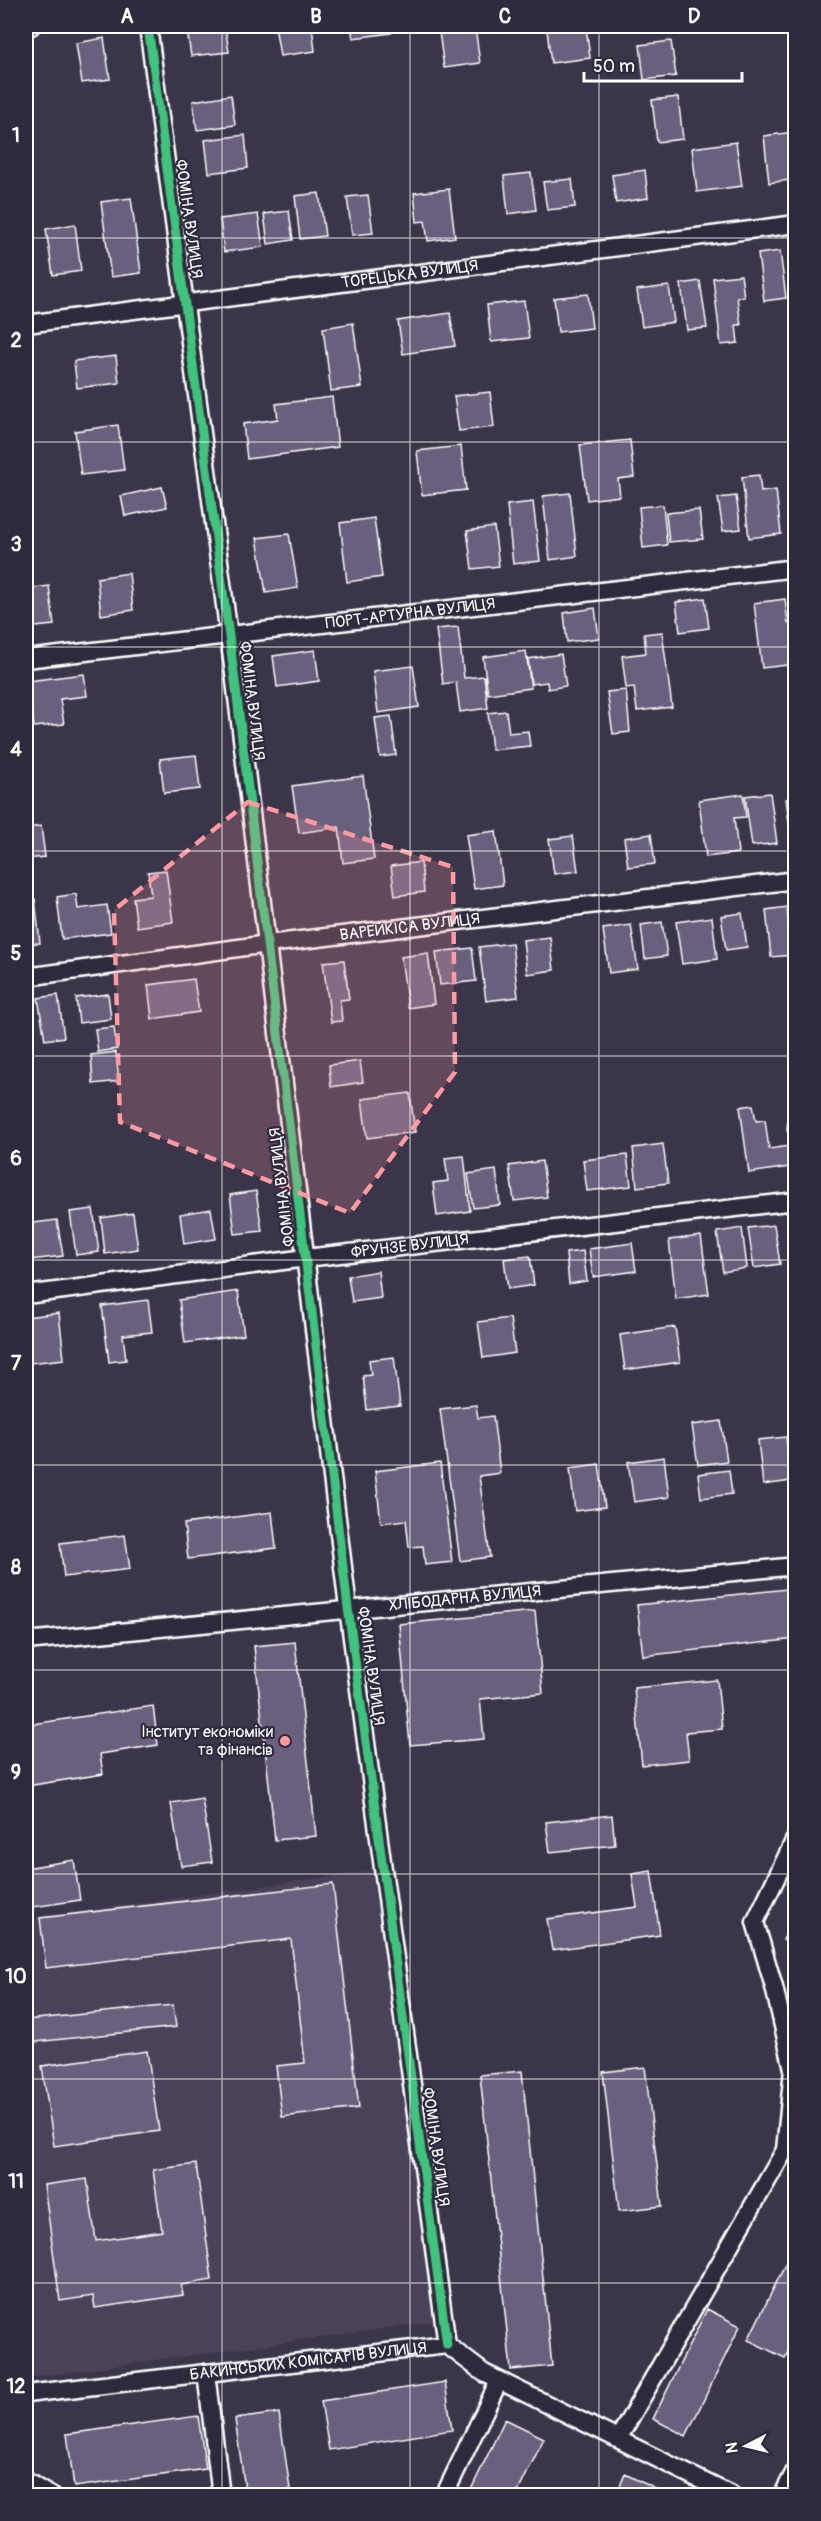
<svg xmlns="http://www.w3.org/2000/svg" width="821" height="2521" viewBox="0 0 821 2521" font-family="Pangolin,sans-serif">
<rect width="100%" height="100%" fill="#3b354a"/>
<filter id="ink" filterUnits="userSpaceOnUse"><feTurbulence type="fractalNoise" baseFrequency=".0167" numOctaves="2"/><feDisplacementMap in="SourceGraphic" scale="12" xChannelSelector="R" yChannelSelector="G"/><feConvolveMatrix kernelMatrix="1 2 1 2 8 2 1 2 1" color-interpolation-filters="sRGB"/></filter>
<g filter="url(#ink)">
<path fill="#494259" d="M 378,1870 L 439,2321 L 26,2378 L 26,1919 Z"/>
<path fill="#69607d" stroke="#fff" stroke-width="1.5" d="M 225,26 L 229,52 L 191,56 L 187,30 Z
M 275,26 L 312,26 L 315,51 L 280,56 Z
M 351,26 L 390,26 L 391,33 L 353,38 Z
M 586,26 L 590,58 L 551,63 L 547,30 Z
M 475,27 L 480,63 L 444,68 L 439,32 Z
M 104,38 L 110,79 L 82,83 L 76,43 Z
M 671,41 L 676,76 L 644,80 L 640,45 Z
M 231,95 L 235,125 L 197,130 L 193,101 Z
M 678,97 L 683,139 L 657,142 L 652,100 Z
M 794,132 L 796,179 L 769,183 L 764,136 Z
M 245,135 L 248,168 L 209,173 L 205,140 Z
M 736,142 L 742,186 L 697,192 L 692,148 Z
M 645,170 L 648,198 L 616,203 L 612,175 Z
M 531,173 L 536,210 L 508,214 L 504,176 Z
M 572,179 L 575,207 L 547,210 L 543,182 Z
M 449,189 L 455,237 L 428,241 L 425,221 L 417,222 L 414,193 Z
M 319,193 L 325,236 L 300,239 L 295,196 Z
M 368,195 L 373,233 L 352,235 L 347,197 Z
M 131,198 L 141,273 L 111,277 L 101,202 Z
M 289,211 L 293,240 L 268,244 L 264,214 Z
M 258,214 L 263,247 L 224,252 L 220,219 Z
M 75,224 L 81,271 L 53,275 L 46,229 Z
M 780,251 L 786,298 L 764,301 L 758,254 Z
M 741,275 L 744,297 L 737,297 L 741,325 L 736,325 L 738,343 L 721,345 L 713,278 Z
M 700,281 L 707,328 L 687,330 L 681,284 Z
M 669,286 L 674,322 L 642,327 L 637,290 Z
M 588,294 L 592,328 L 558,332 L 554,298 Z
M 524,301 L 529,338 L 491,342 L 487,305 Z
M 450,313 L 455,346 L 403,354 L 398,321 Z
M 353,323 L 362,387 L 331,391 L 323,328 Z
M 116,356 L 119,383 L 77,388 L 74,361 Z
M 490,392 L 494,427 L 459,431 L 454,396 Z
M 332,397 L 338,447 L 247,459 L 243,424 L 278,419 L 276,404 Z
M 118,425 L 124,470 L 81,475 L 75,431 Z
M 630,440 L 634,477 L 618,479 L 620,496 L 587,500 L 580,445 Z
M 461,446 L 466,490 L 422,495 L 417,451 Z
M 759,475 L 761,492 L 776,490 L 781,534 L 749,538 L 742,477 Z
M 162,487 L 167,507 L 125,516 L 121,496 Z
M 796,490 L 796,521 L 793,521 L 789,491 Z
M 570,493 L 577,556 L 550,560 L 543,496 Z
M 736,496 L 741,529 L 723,531 L 718,498 Z
M 533,502 L 540,561 L 513,564 L 507,505 Z
M 663,505 L 667,545 L 643,548 L 639,507 Z
M 699,510 L 703,539 L 669,542 L 666,513 Z
M 374,518 L 382,577 L 347,582 L 340,523 Z
M 494,527 L 499,566 L 472,569 L 467,531 Z
M 289,534 L 298,588 L 266,593 L 257,538 Z
M 129,573 L 133,610 L 101,615 L 97,578 Z
M 49,586 L 54,625 L 26,628 L 26,589 Z
M 705,598 L 709,628 L 680,632 L 676,602 Z
M 785,599 L 788,623 L 796,622 L 796,664 L 762,668 L 754,603 Z
M 595,608 L 599,638 L 567,642 L 564,613 Z
M 458,627 L 464,678 L 484,676 L 488,708 L 460,712 L 456,682 L 443,684 L 436,629 Z
M 662,632 L 672,707 L 637,711 L 634,687 L 626,688 L 622,656 L 646,653 L 644,634 Z
M 315,650 L 319,681 L 277,687 L 273,656 Z
M 526,651 L 531,688 L 488,694 L 483,657 Z
M 561,654 L 566,686 L 548,689 L 547,682 L 531,684 L 528,659 Z
M 413,666 L 419,707 L 378,713 L 373,671 Z
M 84,674 L 87,696 L 60,699 L 64,724 L 34,727 L 28,681 Z
M 626,690 L 630,732 L 613,734 L 607,692 Z
M 506,711 L 509,733 L 528,731 L 530,746 L 492,750 L 488,713 Z
M 391,716 L 396,755 L 380,757 L 375,718 Z
M 196,755 L 200,789 L 164,793 L 160,759 Z
M 363,776 L 374,859 L 343,863 L 339,827 L 299,833 L 292,786 Z
M 770,793 L 777,843 L 752,846 L 745,796 Z
M 743,794 L 746,817 L 734,818 L 738,853 L 706,857 L 699,800 Z
M 796,797 L 796,845 L 792,846 L 786,799 Z
M 41,826 L 45,857 L 26,859 L 26,828 Z
M 496,831 L 503,885 L 474,889 L 466,835 Z
M 651,834 L 655,864 L 628,867 L 624,838 Z
M 573,836 L 578,871 L 554,874 L 549,839 Z
M 421,862 L 424,892 L 395,896 L 391,866 Z
M 166,870 L 173,922 L 137,927 L 133,898 L 151,896 L 148,872 Z
M 76,894 L 78,909 L 107,905 L 111,933 L 62,939 L 57,897 Z
M 35,899 L 40,943 L 26,944 L 26,900 Z
M 787,907 L 792,955 L 771,957 L 766,910 Z
M 742,913 L 747,947 L 726,950 L 721,916 Z
M 712,917 L 717,959 L 682,964 L 676,922 Z
M 662,922 L 667,956 L 645,959 L 641,925 Z
M 631,925 L 638,969 L 609,973 L 603,929 Z
M 550,937 L 554,970 L 527,974 L 523,940 Z
M 512,943 L 518,997 L 486,1001 L 479,947 Z
M 472,948 L 476,981 L 440,985 L 436,952 Z
M 428,953 L 434,1004 L 408,1008 L 401,957 Z
M 344,960 L 349,999 L 340,1000 L 342,1021 L 331,1022 L 323,962 Z
M 194,979 L 199,1012 L 152,1019 L 148,985 Z
M 108,994 L 111,1019 L 79,1023 L 76,998 Z
M 58,995 L 64,1037 L 45,1040 L 38,998 Z
M 114,1027 L 117,1049 L 98,1052 L 95,1029 Z
M 116,1052 L 119,1081 L 93,1084 L 91,1055 Z
M 360,1061 L 363,1082 L 331,1087 L 329,1065 Z
M 410,1093 L 415,1132 L 367,1138 L 362,1099 Z
M 789,1103 L 796,1103 L 796,1131 L 787,1131 Z
M 753,1105 L 756,1121 L 765,1120 L 769,1149 L 796,1145 L 796,1166 L 749,1173 L 740,1107 Z
M 663,1144 L 668,1183 L 637,1187 L 633,1148 Z
M 627,1155 L 631,1186 L 587,1191 L 583,1160 Z
M 464,1156 L 470,1211 L 437,1216 L 433,1183 L 448,1181 L 445,1158 Z
M 542,1161 L 547,1197 L 514,1201 L 509,1166 Z
M 496,1170 L 500,1205 L 473,1208 L 468,1174 Z
M 256,1191 L 262,1231 L 235,1234 L 230,1195 Z
M 93,1209 L 99,1252 L 76,1255 L 70,1212 Z
M 211,1209 L 216,1239 L 184,1244 L 180,1214 Z
M 133,1213 L 138,1249 L 105,1254 L 101,1218 Z
M 57,1220 L 63,1256 L 30,1260 L 26,1224 Z
M 774,1225 L 780,1264 L 754,1268 L 748,1228 Z
M 742,1228 L 747,1268 L 723,1272 L 717,1232 Z
M 701,1236 L 709,1294 L 676,1299 L 669,1240 Z
M 632,1243 L 636,1271 L 593,1277 L 589,1249 Z
M 583,1251 L 587,1281 L 569,1284 L 566,1253 Z
M 530,1256 L 534,1285 L 508,1289 L 504,1259 Z
M 378,1271 L 381,1298 L 352,1302 L 348,1276 Z
M 238,1291 L 244,1335 L 185,1343 L 179,1300 Z
M 148,1300 L 152,1332 L 123,1335 L 126,1360 L 109,1362 L 102,1306 Z
M 59,1313 L 64,1359 L 30,1363 L 26,1317 Z
M 510,1318 L 515,1353 L 483,1358 L 478,1322 Z
M 675,1327 L 680,1362 L 625,1370 L 620,1335 Z
M 394,1357 L 400,1406 L 367,1410 L 363,1376 L 371,1375 L 369,1360 Z
M 476,1405 L 478,1418 L 493,1416 L 500,1473 L 479,1476 L 490,1557 L 460,1561 L 440,1409 Z
M 721,1421 L 727,1461 L 698,1465 L 692,1425 Z
M 786,1437 L 791,1481 L 763,1485 L 758,1440 Z
M 664,1457 L 669,1497 L 634,1502 L 628,1462 Z
M 440,1463 L 452,1562 L 425,1565 L 423,1546 L 409,1547 L 406,1520 L 381,1523 L 375,1471 Z
M 599,1464 L 605,1507 L 575,1511 L 570,1468 Z
M 729,1470 L 732,1494 L 701,1498 L 698,1474 Z
M 272,1512 L 276,1548 L 188,1559 L 184,1524 Z
M 125,1535 L 130,1569 L 64,1577 L 60,1543 Z
M 796,1588 L 796,1639 L 643,1656 L 637,1605 Z
M 535,1611 L 543,1693 L 480,1699 L 484,1739 L 410,1745 L 399,1624 Z
M 295,1642 L 316,1836 L 275,1840 L 254,1646 Z
M 717,1680 L 722,1729 L 686,1732 L 689,1760 L 642,1765 L 634,1688 Z
M 153,1706 L 158,1745 L 100,1754 L 103,1774 L 26,1786 L 26,1725 Z
M 202,1798 L 212,1862 L 181,1866 L 171,1803 Z
M 612,1815 L 615,1845 L 550,1852 L 546,1822 Z
M 74,1860 L 80,1900 L 26,1908 L 26,1868 Z
M 651,1871 L 660,1935 L 552,1950 L 547,1919 L 637,1907 L 632,1874 Z
M 333,1884 L 359,2108 L 282,2117 L 276,2066 L 305,2063 L 291,1939 L 46,1968 L 40,1918 Z
M 796,1914 L 796,1947 L 783,1940 Z
M 173,2005 L 176,2027 L 26,2043 L 26,2020 Z
M 147,2051 L 159,2131 L 54,2146 L 42,2066 Z
M 645,2067 L 662,2206 L 619,2211 L 603,2072 Z
M 522,2071 L 552,2366 L 511,2370 L 480,2075 Z
M 196,2164 L 212,2280 L 181,2285 L 183,2295 L 95,2308 L 93,2296 L 60,2301 L 44,2185 L 87,2179 L 96,2241 L 162,2231 L 153,2170 Z
M 796,2243 L 796,2336 L 785,2358 L 748,2340 Z
M 707,2309 L 740,2326 L 686,2436 L 653,2419 Z
M 445,2382 L 452,2430 L 329,2450 L 321,2401 Z
M 279,2413 L 291,2496 L 246,2496 L 235,2419 Z
M 198,2416 L 206,2469 L 74,2487 L 67,2434 Z
M 505,2419 L 544,2438 L 516,2496 L 468,2496 Z
M 625,2474 L 660,2491 L 658,2496 L 616,2496 Z"/>
<g fill="none" stroke-linecap="round" stroke-linejoin="round">
<defs>
<g id="street">
<path d="M 26,26 L 31,26"/>
<path d="M 148,26 L 235,681 L 348,1608 L 447,2345"/>
<path id="s1" d="M 26,324 L 796,224"/>
<path id="s2" d="M 26,659 L 796,568"/>
<path id="s3" d="M 26,977 L 268,944 L 796,880"/>
<path id="s4" d="M 26,1295 L 306,1258 L 796,1201"/>
<path id="s5" d="M 26,1641 L 796,1566"/>
<path d="M 206,2373 L 221,2496"/>
<path id="s6" d="M 26,2394 L 447,2345 L 484,2373 L 733,2496"/>
<path d="M 618,2439 L 785,2150 L 793,2069 L 774,1987 L 755,1922 L 796,1837"/>
<path d="M 26,2481 L 51,2496"/>
<path d="M 444,2496 L 499,2381"/>
<path d="M 782,2496 L 796,2469"/>
</g>
</defs>
<use href="#street" stroke="#fff" stroke-width="21"/>
<use href="#street" stroke="#2f2a3d" stroke-width="16"/>
<defs>
<path id="cycleway" d="M 148,26 L 235,681 L 348,1608 L 447,2345"/>
</defs>
<use href="#cycleway" stroke="#2f2a3d" stroke-width="13"/>
<use href="#cycleway" stroke="#40c37c" stroke-width="9"/>
</g>
</g>
<path fill="#ff9aa2" fill-opacity="0.2" stroke="#ff9aa2" stroke-width="4.5" stroke-dasharray="12 8" stroke-linejoin="round" d="M 248,802 L 453,867 L 455,1072 L 350,1213 L 120,1122 L 114,910 Z"/>
<path fill="none" stroke="#fff" stroke-width="1.5" stroke-opacity="0.55" d="M 222,26 L 222,2496M 410,26 L 410,2496M 599,26 L 599,2496M 26,238 L 796,238M 26,442 L 796,442M 26,647 L 796,647M 26,851 L 796,851M 26,1056 L 796,1056M 26,1260 L 796,1260M 26,1465 L 796,1465M 26,1670 L 796,1670M 26,1874 L 796,1874M 26,2079 L 796,2079M 26,2283 L 796,2283"/>
<circle fill="#ff9aa2" stroke="#2f2a3d" stroke-width="2" cx="285" cy="1741" r="6"/>
<g text-anchor="middle" dominant-baseline="central" stroke-width="4.5" stroke-linejoin="round" paint-order="stroke">
<g font-size="16" fill="#fff" stroke="#2f2a3d">
<text transform="translate(189 219) rotate(82)">ФОМІНА ВУЛИЦЯ</text>
<text stroke="none"><textPath href="#s1" startOffset="387">ТОРЕЦЬКА ВУЛИЦЯ</textPath></text>
<text stroke="none"><textPath href="#s2" startOffset="387">ПОРТ-АРТУРНА ВУЛИЦЯ</textPath></text>
<text transform="translate(252 701) rotate(83)">ФОМІНА ВУЛИЦЯ</text>
<text stroke="none"><textPath href="#s3" startOffset="387">ВАРЕЙКІСА ВУЛИЦЯ</textPath></text>
<text transform="translate(282 1187) rotate(-97)">ФОМІНА ВУЛИЦЯ</text>
<text stroke="none"><textPath href="#s4" startOffset="387">ФРУНЗЕ ВУЛИЦЯ</textPath></text>
<text stroke="none"><textPath href="#s5" startOffset="441">ХЛІБОДАРНА ВУЛИЦЯ</textPath></text>
<text transform="translate(371 1666) rotate(82)">ФОМІНА ВУЛИЦЯ</text>
<text transform="translate(436 2147) rotate(82)">ФОМІНА ВУЛИЦЯ</text>
<text stroke="none"><textPath href="#s6" startOffset="284">БАКИНСЬКИХ КОМІСАРІВ ВУЛИЦЯ</textPath></text>
</g>
<g font-size="16" fill="#fff" stroke="#2f2a3d" text-anchor="end">
<text x="273" y="1732">Інститут економіки<tspan x="273" dy="18">та фінансів</tspan></text>
</g>
</g>
<rect width="821" height="2521" fill="none" stroke="#2f2a3d" stroke-width="66"/>
<g transform="translate(746 2446) rotate(263)" stroke="#2f2a3d" stroke-width="4.5" paint-order="stroke">
<path d="M0-4.5L10 22L0 15L-10 22Z" fill="#ffffff"/>
<text y="-9" font-size="16" font-weight="bold" text-anchor="middle" fill="#ffffff">N</text>
</g>
<path d="M584 72v9h158v-9" fill="none" stroke="#ffffff" stroke-width="3"/>
<text x="593" y="72" font-size="18" fill="#ffffff" stroke="#2f2a3d" stroke-width="4.5" paint-order="stroke">50 m</text>
<rect x="33" y="33" width="755" height="2455" fill="none" stroke="#fff" stroke-width="2"/>
<g font-size="20" text-anchor="middle" font-weight="bold" fill="#fff">
<text x="127" y="23">A</text>
<text x="316" y="23">B</text>
<text x="505" y="23">C</text>
<text x="694" y="23">D</text>
<text x="16" y="142">1</text>
<text x="16" y="347">2</text>
<text x="16" y="551">3</text>
<text x="16" y="756">4</text>
<text x="16" y="960">5</text>
<text x="16" y="1165">6</text>
<text x="16" y="1370">7</text>
<text x="16" y="1574">8</text>
<text x="16" y="1779">9</text>
<text x="16" y="1983">10</text>
<text x="16" y="2188">11</text>
<text x="16" y="2393">12</text>
</g>
</svg>
